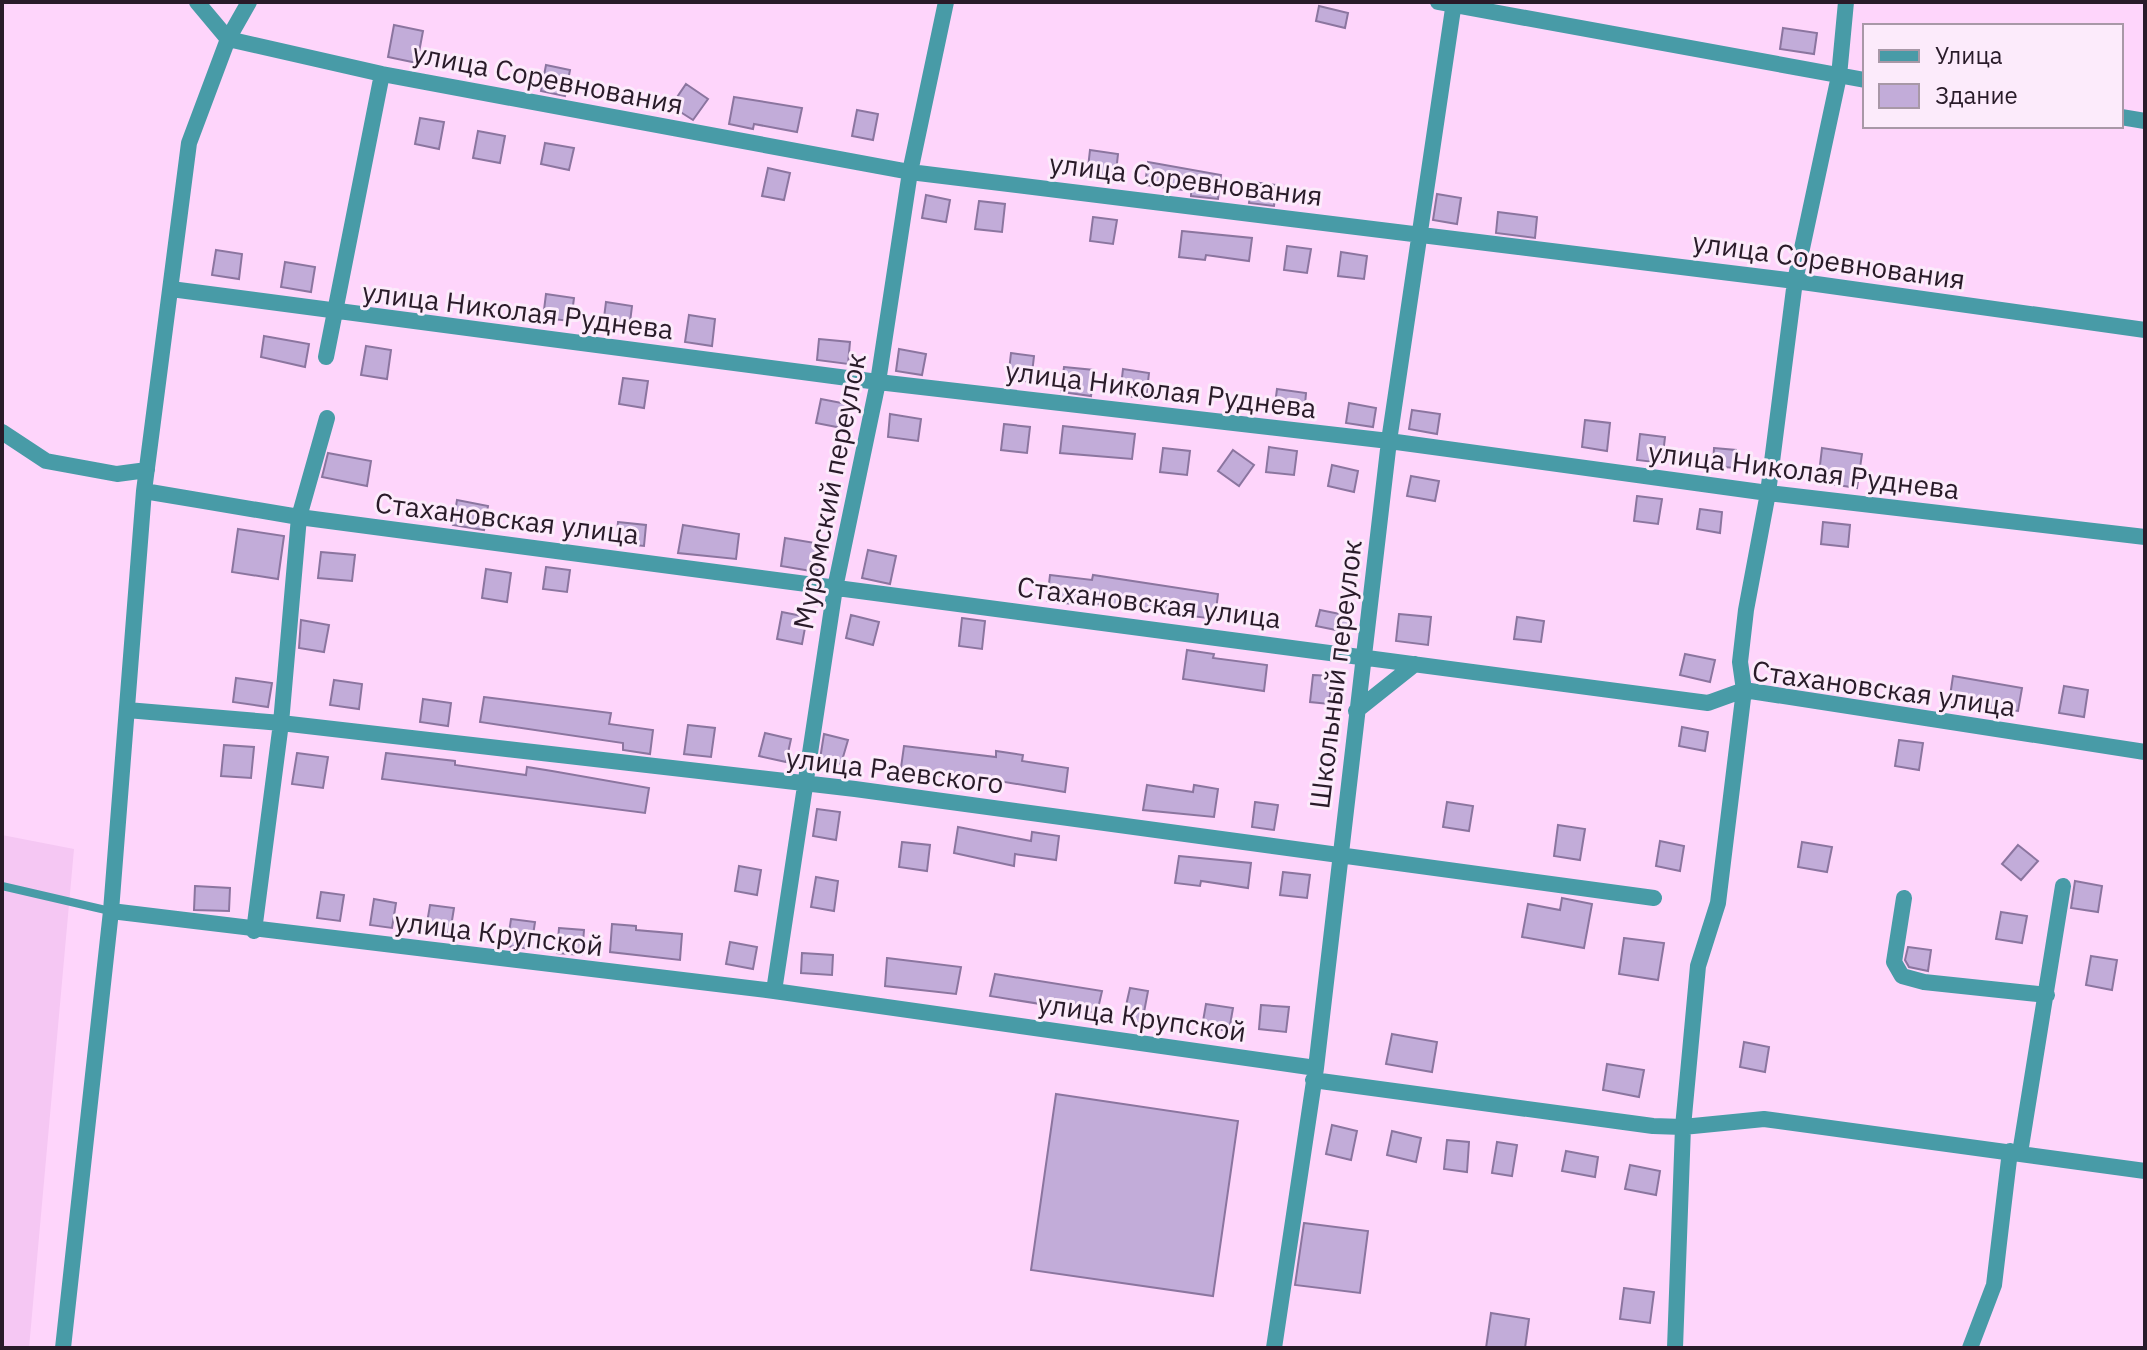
<svg xmlns="http://www.w3.org/2000/svg" width="2147" height="1350" viewBox="0 0 2147 1350" font-family="'IBM Plex Sans',sans-serif">
<rect width="100%" height="100%" fill="#fed5fb"/>
<path fill="#f5c7f3" d="M 2,835 L 74,849 L 29,1348 L 2,1348 Z"/>
<path fill="#c2acd9" stroke="#8b759f" stroke-width="2" d="M 1319,6 L 1348,13 L 1345,28 L 1316,21 Z
M 394,25 L 423,31 L 417,63 L 388,57 Z
M 1783,28 L 1817,33 L 1814,54 L 1780,49 Z
M 546,65 L 570,70 L 565,96 L 541,91 Z
M 686,84 L 708,99 L 693,120 L 671,106 Z
M 734,97 L 802,108 L 797,132 L 754,124 L 753,129 L 729,124 Z
M 857,110 L 878,114 L 873,140 L 852,136 Z
M 420,118 L 444,122 L 439,149 L 415,144 Z
M 478,131 L 505,136 L 500,163 L 473,158 Z
M 545,143 L 574,148 L 569,170 L 541,164 Z
M 1090,150 L 1118,154 L 1115,181 L 1087,177 Z
M 1148,162 L 1221,175 L 1218,199 L 1191,196 L 1191,191 L 1145,185 Z
M 768,168 L 790,173 L 784,200 L 762,196 Z
M 1252,182 L 1277,185 L 1274,206 L 1249,203 Z
M 1437,194 L 1461,198 L 1457,224 L 1433,220 Z
M 926,195 L 950,200 L 946,222 L 922,218 Z
M 979,201 L 1005,204 L 1002,232 L 975,229 Z
M 1498,212 L 1537,217 L 1535,238 L 1496,233 Z
M 1093,217 L 1117,220 L 1113,244 L 1090,241 Z
M 1182,231 L 1252,238 L 1249,261 L 1206,255 L 1205,260 L 1179,257 Z
M 1287,246 L 1311,249 L 1307,273 L 1284,270 Z
M 216,250 L 242,254 L 239,279 L 212,275 Z
M 1341,252 L 1367,256 L 1364,279 L 1338,276 Z
M 285,262 L 315,267 L 311,292 L 281,287 Z
M 546,294 L 574,298 L 571,321 L 543,318 Z
M 606,302 L 632,306 L 629,330 L 603,326 Z
M 689,315 L 715,319 L 712,346 L 685,342 Z
M 264,336 L 309,344 L 305,367 L 261,357 Z
M 819,339 L 850,342 L 848,364 L 817,360 Z
M 366,346 L 391,350 L 387,379 L 361,375 Z
M 899,349 L 926,354 L 922,375 L 896,371 Z
M 1011,353 L 1034,356 L 1031,382 L 1008,379 Z
M 1064,367 L 1094,370 L 1091,396 L 1061,392 Z
M 1123,369 L 1149,373 L 1146,399 L 1120,395 Z
M 623,378 L 648,381 L 644,408 L 619,404 Z
M 1277,389 L 1306,393 L 1304,416 L 1274,412 Z
M 821,399 L 852,405 L 847,429 L 816,423 Z
M 1349,403 L 1376,408 L 1373,427 L 1346,423 Z
M 1412,410 L 1440,414 L 1437,434 L 1409,429 Z
M 890,414 L 921,419 L 918,441 L 888,437 Z
M 1585,420 L 1610,423 L 1607,451 L 1582,447 Z
M 1004,424 L 1030,427 L 1027,453 L 1001,450 Z
M 1063,426 L 1135,434 L 1132,459 L 1060,453 Z
M 1640,434 L 1665,437 L 1662,463 L 1637,460 Z
M 1269,447 L 1297,451 L 1294,475 L 1266,472 Z
M 1163,448 L 1190,451 L 1187,475 L 1160,472 Z
M 1714,448 L 1736,450 L 1735,468 L 1713,466 Z
M 1822,448 L 1862,454 L 1857,488 L 1818,482 Z
M 1233,450 L 1254,465 L 1239,486 L 1218,471 Z
M 328,453 L 371,461 L 367,486 L 322,477 Z
M 1332,465 L 1358,471 L 1354,492 L 1328,486 Z
M 1411,476 L 1439,481 L 1435,501 L 1407,496 Z
M 1637,496 L 1662,499 L 1658,524 L 1634,521 Z
M 457,500 L 488,506 L 484,530 L 453,525 Z
M 1700,509 L 1722,512 L 1720,533 L 1697,529 Z
M 618,522 L 646,525 L 644,546 L 616,543 Z
M 1823,522 L 1850,525 L 1848,547 L 1821,544 Z
M 683,525 L 739,534 L 736,559 L 678,553 Z
M 238,529 L 284,536 L 278,579 L 232,572 Z
M 785,538 L 821,544 L 817,572 L 781,566 Z
M 868,550 L 896,556 L 890,584 L 862,578 Z
M 321,552 L 355,555 L 352,581 L 318,578 Z
M 546,567 L 570,570 L 567,592 L 543,589 Z
M 486,569 L 511,573 L 507,602 L 482,598 Z
M 1050,575 L 1092,580 L 1093,575 L 1218,594 L 1215,619 L 1073,601 L 1072,604 L 1047,601 Z
M 1320,610 L 1350,616 L 1346,632 L 1316,626 Z
M 782,612 L 807,617 L 802,644 L 777,639 Z
M 1399,614 L 1431,617 L 1428,645 L 1396,641 Z
M 851,615 L 879,622 L 873,645 L 846,638 Z
M 1517,617 L 1544,621 L 1541,642 L 1514,639 Z
M 962,618 L 985,621 L 982,649 L 959,646 Z
M 301,620 L 329,625 L 324,652 L 299,648 Z
M 1187,650 L 1214,654 L 1213,658 L 1267,665 L 1264,691 L 1183,679 Z
M 1685,654 L 1715,660 L 1710,682 L 1680,675 Z
M 1313,675 L 1332,676 L 1329,704 L 1310,702 Z
M 1953,676 L 2022,688 L 2018,711 L 1949,703 Z
M 236,678 L 272,683 L 268,707 L 233,702 Z
M 334,680 L 362,684 L 359,709 L 330,705 Z
M 2064,686 L 2088,690 L 2084,717 L 2059,713 Z
M 484,697 L 611,713 L 609,724 L 653,730 L 650,754 L 623,750 L 623,743 L 480,722 Z
M 423,699 L 451,703 L 448,726 L 420,722 Z
M 688,725 L 715,728 L 711,757 L 684,754 Z
M 1682,727 L 1708,732 L 1705,751 L 1679,746 Z
M 765,733 L 791,739 L 786,762 L 759,756 Z
M 824,734 L 848,740 L 841,764 L 820,759 Z
M 1899,740 L 1923,743 L 1919,770 L 1895,766 Z
M 224,745 L 254,747 L 251,778 L 221,776 Z
M 904,746 L 996,757 L 996,751 L 1023,755 L 1022,761 L 1068,768 L 1065,792 L 975,777 L 900,775 Z
M 297,753 L 328,757 L 323,788 L 292,784 Z
M 386,753 L 455,761 L 455,765 L 526,775 L 527,767 L 552,771 L 649,788 L 645,813 L 382,779 Z
M 1147,785 L 1193,792 L 1194,785 L 1218,789 L 1214,817 L 1143,810 Z
M 1255,802 L 1278,805 L 1274,830 L 1252,827 Z
M 1447,802 L 1473,806 L 1469,831 L 1443,827 Z
M 817,809 L 840,812 L 836,840 L 813,836 Z
M 1558,825 L 1585,829 L 1580,860 L 1554,856 Z
M 958,827 L 1031,841 L 1032,832 L 1059,836 L 1056,860 L 1015,854 L 1014,866 L 954,853 Z
M 1660,841 L 1684,846 L 1680,871 L 1656,866 Z
M 902,842 L 930,845 L 927,871 L 899,867 Z
M 1802,842 L 1832,847 L 1827,872 L 1798,867 Z
M 2018,845 L 2038,861 L 2021,880 L 2002,864 Z
M 1179,856 L 1251,863 L 1248,888 L 1201,881 L 1200,886 L 1175,883 Z
M 739,866 L 761,870 L 757,895 L 735,891 Z
M 1283,872 L 1310,875 L 1307,898 L 1280,895 Z
M 816,877 L 838,881 L 834,911 L 811,907 Z
M 2075,881 L 2102,886 L 2098,912 L 2071,908 Z
M 195,886 L 230,888 L 229,911 L 194,910 Z
M 321,892 L 344,895 L 340,921 L 317,918 Z
M 1562,898 L 1592,904 L 1584,948 L 1522,937 L 1528,904 L 1560,910 Z
M 374,899 L 396,903 L 392,928 L 370,925 Z
M 430,905 L 454,908 L 450,933 L 426,929 Z
M 2001,912 L 2027,916 L 2022,943 L 1996,939 Z
M 511,919 L 535,922 L 531,949 L 507,946 Z
M 612,924 L 636,926 L 636,930 L 682,934 L 680,960 L 610,952 Z
M 559,928 L 584,930 L 582,955 L 557,953 Z
M 1624,938 L 1664,943 L 1658,980 L 1619,974 Z
M 730,942 L 757,947 L 753,969 L 726,964 Z
M 1908,947 L 1931,950 L 1928,971 L 1909,967 L 1905,960 Z
M 802,953 L 833,955 L 832,975 L 801,973 Z
M 2091,956 L 2117,960 L 2112,990 L 2086,985 Z
M 887,958 L 961,967 L 956,994 L 885,986 Z
M 995,974 L 1102,991 L 1097,1013 L 990,996 Z
M 1130,988 L 1148,991 L 1142,1023 L 1123,1019 Z
M 1206,1004 L 1233,1008 L 1229,1031 L 1202,1027 Z
M 1261,1005 L 1289,1007 L 1286,1032 L 1259,1029 Z
M 1392,1034 L 1437,1042 L 1432,1072 L 1386,1064 Z
M 1744,1042 L 1769,1047 L 1765,1072 L 1740,1067 Z
M 1607,1064 L 1644,1070 L 1639,1097 L 1603,1090 Z
M 1056,1094 L 1238,1121 L 1213,1296 L 1031,1270 Z
M 1332,1125 L 1357,1131 L 1351,1160 L 1326,1154 Z
M 1392,1131 L 1421,1138 L 1416,1162 L 1387,1155 Z
M 1447,1140 L 1469,1142 L 1467,1172 L 1444,1169 Z
M 1497,1142 L 1517,1145 L 1512,1176 L 1492,1173 Z
M 1566,1151 L 1598,1157 L 1595,1177 L 1562,1171 Z
M 1630,1165 L 1660,1171 L 1656,1195 L 1625,1189 Z
M 1304,1223 L 1368,1231 L 1360,1293 L 1295,1285 Z
M 1624,1288 L 1654,1292 L 1650,1323 L 1620,1319 Z
M 1491,1313 L 1529,1319 L 1525,1348 L 1486,1348 Z"/>
<g fill="none" stroke-linecap="round" stroke-linejoin="round">
<path stroke="#489ba7" stroke-width="8" d="M 2,886 L 110,911"/>
<path stroke="#489ba7" stroke-width="16" d="M 197,2 L 228,39
M 1438,2 L 1865,80
M 228,39 L 382,74 L 910,172 L 1795,281 L 2145,330
M 2121,117 L 2145,121
M 171,289 L 878,382 L 1389,441 L 1768,493 L 2145,537
M 326,357 L 382,74
M 2,432 L 46,461 L 117,474 L 147,470
M 144,491 L 299,517 L 1708,703 L 1744,690 L 2145,752
M 127,710 L 281,723 L 855,789 L 1654,898
M 1356,711 L 1415,664
M 1904,898 L 1894,962 L 1902,976 L 1924,982 L 2047,995
M 111,911 L 774,991 L 1316,1068
M 254,931 L 281,723 L 299,517 L 327,418
M 774,991 L 835,588 L 878,382 L 910,172 L 946,2
M 1313,1080 L 1653,1126 L 1683,1127 L 1698,966 L 1718,903 L 1744,690 L 1740,662 L 1746,610 L 1768,493 L 1795,281 L 1839,76 L 1846,2
M 2020,1153 L 2063,886
M 63,1348 L 111,911 L 144,491 L 189,143 L 228,39 L 249,2
M 1274,1348 L 1316,1068 L 1389,441 L 1454,2
M 1675,1348 L 1683,1127 L 1764,1119 L 2145,1171
M 1970,1348 L 1994,1285 L 2010,1151"/>
</g>
<g text-anchor="middle" dominant-baseline="central" stroke-width="6" stroke-linejoin="round" paint-order="stroke">
<g font-size="28" fill="#291b29" stroke="#fcebfb">
<text transform="translate(548 78) rotate(11)">улица Соревнования</text>
<text transform="translate(1186 179) rotate(7)">улица Соревнования</text>
<text transform="translate(1829 260) rotate(8)">улица Соревнования</text>
<text transform="translate(518 310) rotate(7)">улица Николая Руднева</text>
<text transform="translate(1161 389) rotate(7)">улица Николая Руднева</text>
<text transform="translate(1804 470) rotate(7)">улица Николая Руднева</text>
<text transform="translate(829 491) rotate(-79)">Муромский переулок</text>
<text transform="translate(507 518) rotate(7)">Стахановская улица</text>
<text transform="translate(1149 602) rotate(7)">Стахановская улица</text>
<text transform="translate(1335 674) rotate(-83)">Школьный переулок</text>
<text transform="translate(1884 688) rotate(8)">Стахановская улица</text>
<text transform="translate(895 770) rotate(7)">улица Раевского</text>
<text transform="translate(499 933) rotate(7)">улица Крупской</text>
<text transform="translate(1142 1017) rotate(8)">улица Крупской</text>
</g>
</g>
<rect width="2147" height="1350" fill="none" stroke="#291b29" stroke-width="8"/>
<rect x="1863" y="24" width="260" height="104" fill="#fcebfb" stroke="#a898a7" stroke-width="2"/>
<rect x="1879" y="50" width="40" height="12" fill="#489ba7" stroke="#a898a7" stroke-width="2"/>
<text x="1935" y="64" font-size="24" fill="#291b29">Улица</text>
<rect x="1879" y="84" width="40" height="24" fill="#c2acd9" stroke="#a898a7" stroke-width="2"/>
<text x="1935" y="104" font-size="24" fill="#291b29">Здание</text>
</svg>
